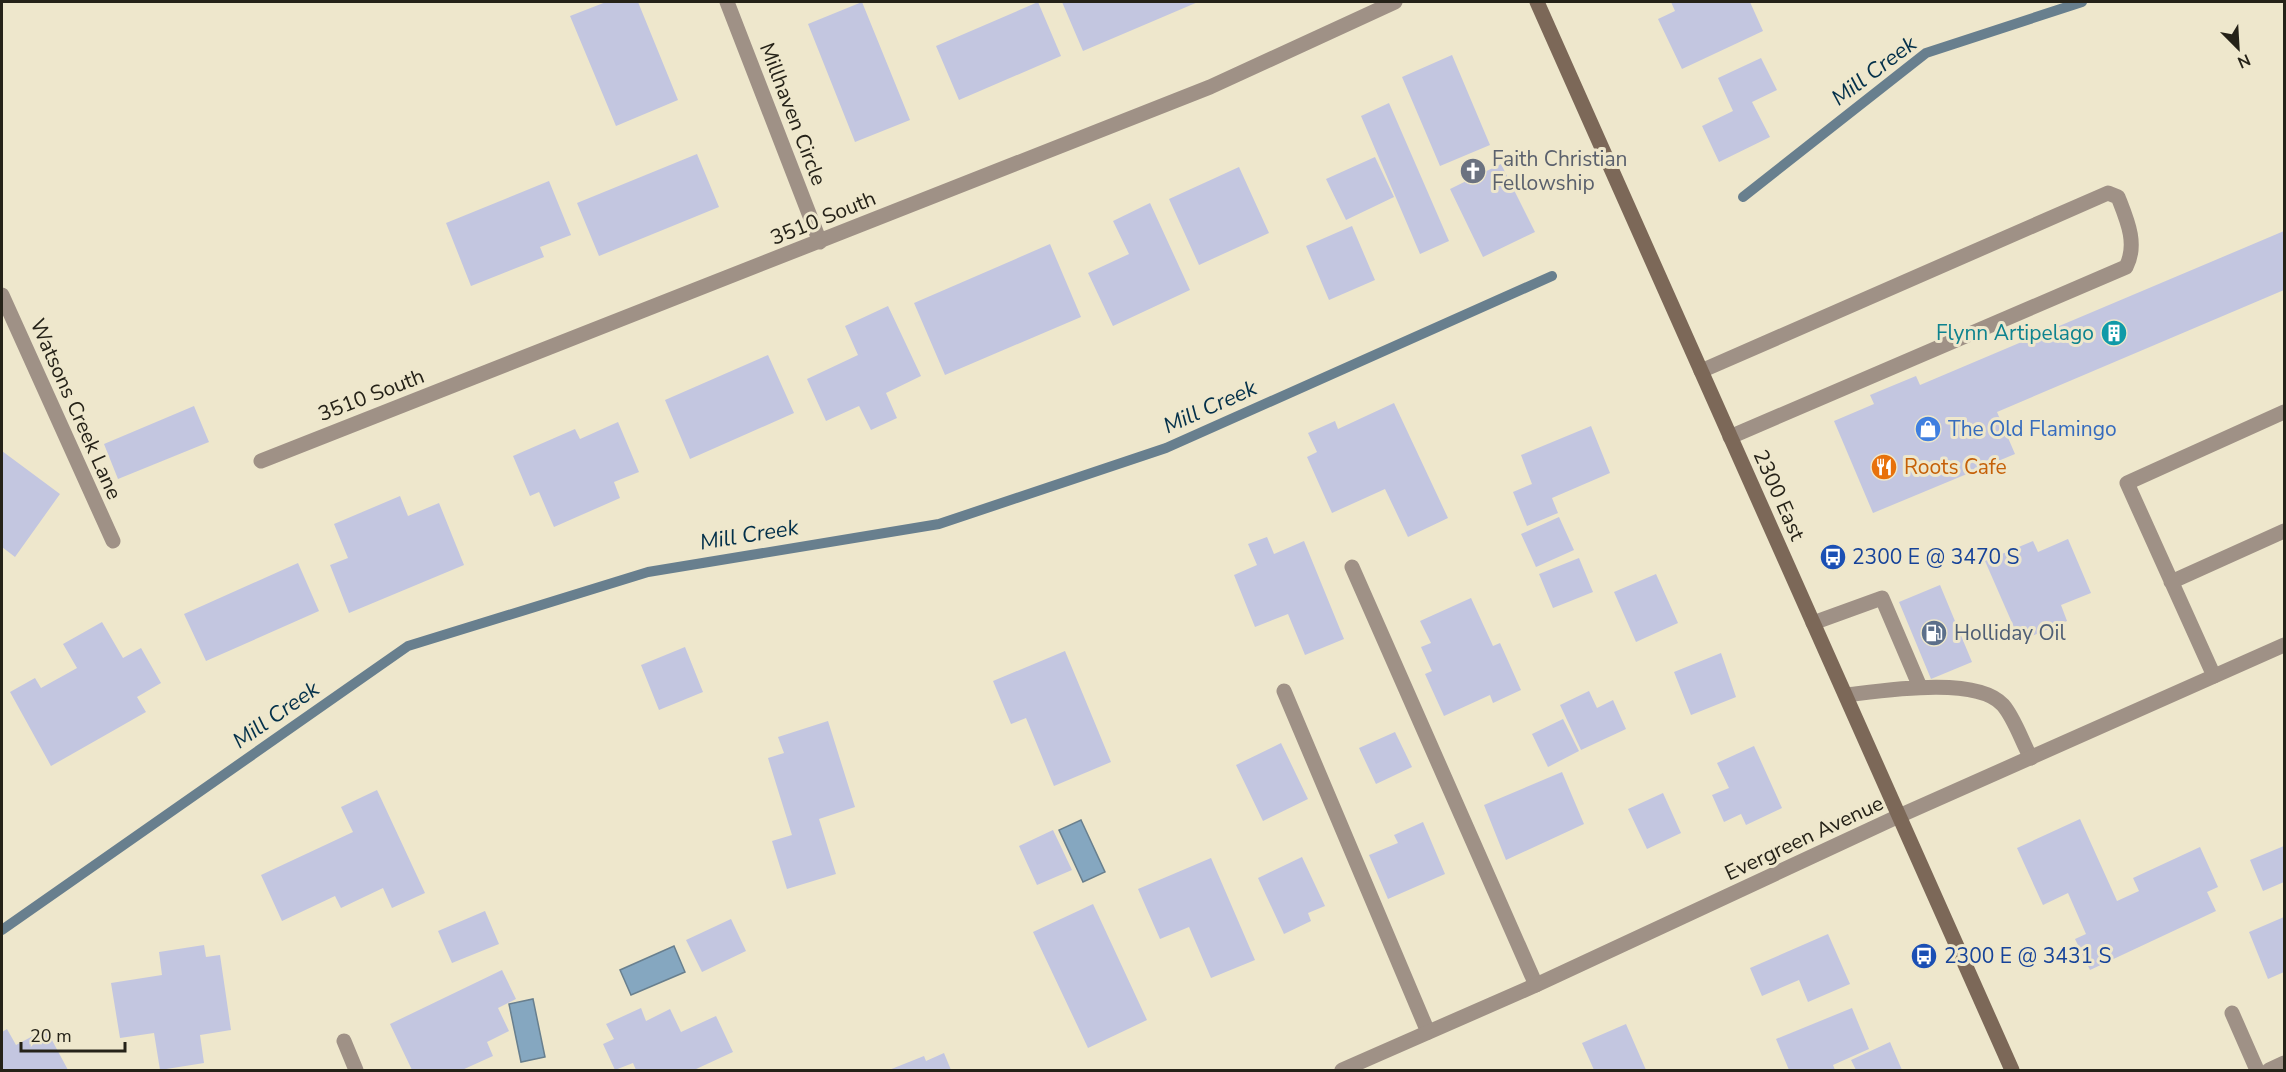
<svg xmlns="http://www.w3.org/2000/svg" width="2286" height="1072" viewBox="0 0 2286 1072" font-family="'Nunito Sans',sans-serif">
<rect width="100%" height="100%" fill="#eee7cc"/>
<path fill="#85a7c0" stroke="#687f8e" stroke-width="1.5" d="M 1081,820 L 1105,872 L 1083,882 L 1059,830 Z
M 674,946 L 685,972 L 631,995 L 620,970 Z
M 533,999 L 545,1057 L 521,1062 L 509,1004 Z"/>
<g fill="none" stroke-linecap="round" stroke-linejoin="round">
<path stroke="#687f8e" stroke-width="10" d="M 1743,197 L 1926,53 L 2082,2
M 2,930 L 408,646 L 648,572 L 939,524 L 1166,448 L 1552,276"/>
</g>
<path fill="#c3c6e0" d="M 606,2 L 638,2 L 678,100 L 616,126 L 570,16 Z
M 862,2 L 910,120 L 855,142 L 808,24 Z
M 1038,2 L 1061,56 L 959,100 L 936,46 Z
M 1062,2 L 1198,2 L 1083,51 Z
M 1671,2 L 1750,2 L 1763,31 L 1682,69 L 1658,19 L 1675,11 Z
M 1452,55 L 1490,145 L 1440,166 L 1402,77 Z
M 1761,58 L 1777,90 L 1752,102 L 1770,137 L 1719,162 L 1702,126 L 1733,111 L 1718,78 Z
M 1389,103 L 1449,241 L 1420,254 L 1361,116 Z
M 697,154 L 719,207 L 599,256 L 577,203 Z
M 1375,157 L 1394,197 L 1346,220 L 1326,179 Z
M 1501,164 L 1535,232 L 1483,257 L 1450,189 Z
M 1239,167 L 1269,233 L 1199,265 L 1169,199 Z
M 549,181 L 571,235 L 540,247 L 544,257 L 471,286 L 446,223 Z
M 1150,203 L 1190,290 L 1113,326 L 1088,273 L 1129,254 L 1113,221 Z
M 1352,226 L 1375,280 L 1329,300 L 1306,246 Z
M 2284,231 L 2284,290 L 1997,412 L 2015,454 L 1873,513 L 1834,421 L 1874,404 L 1870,395 L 1916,376 L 1920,385 Z
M 1050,244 L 1081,317 L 945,375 L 914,303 Z
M 888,306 L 921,376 L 886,393 L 897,418 L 871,430 L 859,406 L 826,421 L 807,379 L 858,355 L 845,326 Z
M 768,355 L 794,413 L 690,459 L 665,400 Z
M 1394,403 L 1448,518 L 1408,537 L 1385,489 L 1332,513 L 1307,457 L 1317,452 L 1308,433 L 1335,421 L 1338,429 Z
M 194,406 L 209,442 L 118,479 L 104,444 Z
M 618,422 L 639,472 L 614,482 L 620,498 L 554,527 L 539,492 L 530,496 L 513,456 L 575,429 L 580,439 Z
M 1591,426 L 1610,473 L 1552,498 L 1558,513 L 1527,526 L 1513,492 L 1532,484 L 1521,455 Z
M 2,451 L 60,494 L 15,557 L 2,547 Z
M 400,496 L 408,516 L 439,503 L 464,565 L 349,613 L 330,565 L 348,558 L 334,524 Z
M 1559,517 L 1574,550 L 1536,567 L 1521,534 Z
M 1267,537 L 1274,554 L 1304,541 L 1344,639 L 1305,655 L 1288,614 L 1255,627 L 1234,575 L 1257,565 L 1248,544 Z
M 2068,539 L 2091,593 L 2061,605 L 2067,621 L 2020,641 L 1985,561 L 2033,541 L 2038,552 Z
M 1579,558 L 1593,592 L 1553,608 L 1539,574 Z
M 298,563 L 319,611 L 206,661 L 184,614 Z
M 1656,574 L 1678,623 L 1636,642 L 1614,592 Z
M 1940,585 L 1972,662 L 1931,679 L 1899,602 Z
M 1471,598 L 1493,646 L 1500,643 L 1521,690 L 1493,703 L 1490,695 L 1444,716 L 1425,674 L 1432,671 L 1421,647 L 1431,643 L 1420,621 Z
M 102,622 L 123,658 L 141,648 L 161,683 L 137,697 L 146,712 L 51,766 L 10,692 L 35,678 L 41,688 L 77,668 L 63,644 Z
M 685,647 L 703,692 L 659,710 L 641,665 Z
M 1065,651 L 1111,762 L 1054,786 L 1026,718 L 1011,724 L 993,681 Z
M 1721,653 L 1736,697 L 1691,715 L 1674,672 Z
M 1589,691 L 1597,708 L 1613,700 L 1626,729 L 1581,750 L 1560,705 Z
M 1563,719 L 1579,751 L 1548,767 L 1532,734 Z
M 828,721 L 855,807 L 819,819 L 836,874 L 787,889 L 772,841 L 792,835 L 768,758 L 784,753 L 778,737 Z
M 1395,732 L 1412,767 L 1376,784 L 1359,748 Z
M 1281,743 L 1308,799 L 1263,821 L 1236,765 Z
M 1754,746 L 1782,808 L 1746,825 L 1741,814 L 1724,822 L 1712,795 L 1729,788 L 1717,763 Z
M 1562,772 L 1584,824 L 1506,860 L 1484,805 Z
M 377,790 L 425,893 L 392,908 L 383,888 L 341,908 L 335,896 L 282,921 L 261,875 L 353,832 L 341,807 Z
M 1663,793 L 1681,833 L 1647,849 L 1628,809 Z
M 2080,819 L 2117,901 L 2139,891 L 2133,878 L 2200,847 L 2218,887 L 2207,892 L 2216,911 L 2090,970 L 2075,939 L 2086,934 L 2068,893 L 2043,905 L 2017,848 Z
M 1423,822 L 1445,874 L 1388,899 L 1369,855 L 1398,843 L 1394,835 Z
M 1053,830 L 1072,870 L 1037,885 L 1019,846 Z
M 2284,846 L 2284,882 L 2263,891 L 2250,860 Z
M 1302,857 L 1325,906 L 1308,913 L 1311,921 L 1284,934 L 1258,878 Z
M 1211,858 L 1255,960 L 1211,978 L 1189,927 L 1160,939 L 1138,889 Z
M 1093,904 L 1147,1020 L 1088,1048 L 1033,932 Z
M 485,911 L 499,944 L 452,963 L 438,931 Z
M 2284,917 L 2284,972 L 2268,979 L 2249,932 Z
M 731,919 L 746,951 L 702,972 L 686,940 Z
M 1828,934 L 1850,984 L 1808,1002 L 1799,980 L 1762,996 L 1750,968 Z
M 204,945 L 206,957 L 220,955 L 231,1030 L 200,1035 L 204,1063 L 160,1070 L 154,1033 L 120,1038 L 111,983 L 162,975 L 159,952 Z
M 502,970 L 516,999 L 498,1008 L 509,1031 L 487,1042 L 493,1056 L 462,1070 L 412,1070 L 390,1024 Z
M 641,1008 L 646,1021 L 670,1009 L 681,1032 L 716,1016 L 733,1052 L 694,1070 L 636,1070 L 633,1063 L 615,1070 L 603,1044 L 614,1039 L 606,1024 Z
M 1852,1008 L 1869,1049 L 1833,1065 L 1835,1070 L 1789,1070 L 1776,1039 Z
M 1626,1024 L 1646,1070 L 1594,1070 L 1582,1043 Z
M 7,1029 L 16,1045 L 46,1029 L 68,1070 L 2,1070 L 2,1032 Z
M 1890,1042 L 1902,1070 L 1856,1070 L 1851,1060 Z
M 944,1053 L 951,1070 L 889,1070 L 924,1056 L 926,1061 Z"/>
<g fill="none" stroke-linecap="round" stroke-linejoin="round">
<path stroke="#9f9186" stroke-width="15" d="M 1701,371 L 2108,193 L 2118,197 C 2127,220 2138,244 2126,267 L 1730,437
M 1352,567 L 1536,985
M 2171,582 L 2284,531
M 1813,623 L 1882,598 L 1920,687
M 2214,676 L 2127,483 L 2284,412
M 1284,691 L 1428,1032
M 1846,695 C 1880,691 1977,675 2003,705 C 2015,719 2022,742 2031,758
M 344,1041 L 356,1070"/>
<path stroke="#9f9186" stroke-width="15" d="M 727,2 L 820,242
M 2,295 L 113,541
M 261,461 L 1210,87 L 1395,2
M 2232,1013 L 2257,1070
M 2269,1070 L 2284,1063"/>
<path stroke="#9f9186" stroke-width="15" d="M 1342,1070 L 1536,985 L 1899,816 L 2284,645"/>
<path stroke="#7c6858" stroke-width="15" d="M 1537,2 L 2012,1070"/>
</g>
<defs>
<symbol id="church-disc" viewBox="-11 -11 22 22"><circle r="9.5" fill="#6b7280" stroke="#eee7cc"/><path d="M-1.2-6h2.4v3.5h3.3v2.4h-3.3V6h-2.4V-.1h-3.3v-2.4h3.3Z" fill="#fff"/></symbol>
<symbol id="building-disc" viewBox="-11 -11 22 22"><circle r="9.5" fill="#0f9aa8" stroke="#eee7cc"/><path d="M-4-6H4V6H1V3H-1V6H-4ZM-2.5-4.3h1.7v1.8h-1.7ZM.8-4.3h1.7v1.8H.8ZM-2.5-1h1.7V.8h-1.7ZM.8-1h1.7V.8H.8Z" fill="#fff"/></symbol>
<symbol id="shop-disc" viewBox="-11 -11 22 22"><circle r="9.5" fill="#3f7fe0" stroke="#eee7cc"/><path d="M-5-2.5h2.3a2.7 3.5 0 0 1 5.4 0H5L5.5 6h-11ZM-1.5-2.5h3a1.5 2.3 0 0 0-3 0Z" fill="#fff"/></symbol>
<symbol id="restaurant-disc" viewBox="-11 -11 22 22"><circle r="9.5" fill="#e8710a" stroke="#eee7cc"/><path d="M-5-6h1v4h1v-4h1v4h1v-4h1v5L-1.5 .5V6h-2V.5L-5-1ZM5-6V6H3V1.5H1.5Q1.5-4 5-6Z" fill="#fff"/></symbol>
<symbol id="bus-disc" viewBox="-11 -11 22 22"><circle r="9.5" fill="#1a4fb4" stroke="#eee7cc"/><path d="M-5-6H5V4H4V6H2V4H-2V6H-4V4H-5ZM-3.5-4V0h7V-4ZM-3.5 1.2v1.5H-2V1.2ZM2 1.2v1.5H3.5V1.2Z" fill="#fff"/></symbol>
<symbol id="fuel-disc" viewBox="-11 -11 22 22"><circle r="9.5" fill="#5c6f8a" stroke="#eee7cc"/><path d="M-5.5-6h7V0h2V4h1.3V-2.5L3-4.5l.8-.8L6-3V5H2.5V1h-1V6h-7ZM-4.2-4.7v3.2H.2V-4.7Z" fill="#fff"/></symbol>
</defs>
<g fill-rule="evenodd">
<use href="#church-disc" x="1458" y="156" width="30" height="30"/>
<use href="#building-disc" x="2099" y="318" width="30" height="30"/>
<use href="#shop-disc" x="1913" y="414" width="30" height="30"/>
<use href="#restaurant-disc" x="1869" y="452" width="30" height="30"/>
<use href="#bus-disc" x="1818" y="542" width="30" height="30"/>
<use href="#fuel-disc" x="1919" y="618" width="30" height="30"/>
<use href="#bus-disc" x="1909" y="941" width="30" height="30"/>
</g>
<g text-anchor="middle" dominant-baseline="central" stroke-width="6" stroke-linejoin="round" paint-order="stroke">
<g font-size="21" fill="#252218" stroke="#eee7cc">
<text transform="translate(793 114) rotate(69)">Millhaven Circle</text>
<text transform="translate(823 218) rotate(-22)">3510 South</text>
<text transform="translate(371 395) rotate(-21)">3510 South</text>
<text transform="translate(76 409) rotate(66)">Watsons Creek Lane</text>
<text transform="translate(1779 495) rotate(66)">2300 East</text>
<text transform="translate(1804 838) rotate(-25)">Evergreen Avenue</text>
</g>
<g font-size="21" fill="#5b616d" stroke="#eee7cc" text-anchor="start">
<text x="1492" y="159">Faith Christian<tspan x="1492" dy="24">Fellowship</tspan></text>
</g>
<g font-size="21" fill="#0d838f" stroke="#eee7cc" text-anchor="end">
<text x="2094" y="333">Flynn Artipelago</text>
</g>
<g font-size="21" fill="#366cbe" stroke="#eee7cc" text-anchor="start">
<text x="1948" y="429">The Old Flamingo</text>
</g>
<g font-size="21" fill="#c56008" stroke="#eee7cc" text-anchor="start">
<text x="1904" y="467">Roots Cafe</text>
</g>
<g font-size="21" fill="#164399" stroke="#eee7cc" text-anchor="start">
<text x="1852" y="557">2300 E @ 3470 S</text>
<text x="1944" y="956">2300 E @ 3431 S</text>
</g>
<g font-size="21" fill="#4e5e75" stroke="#eee7cc" text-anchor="start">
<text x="1954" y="633">Holliday Oil</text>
</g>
<g font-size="22" font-style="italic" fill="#03304a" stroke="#eee7cc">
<text transform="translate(1874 71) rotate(-37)">Mill Creek</text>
<text transform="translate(1210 407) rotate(-24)">Mill Creek</text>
<text transform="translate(749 535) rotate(-9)">Mill Creek</text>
<text transform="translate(276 715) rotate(-35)">Mill Creek</text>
</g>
</g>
<rect width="2286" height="1072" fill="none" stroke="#252218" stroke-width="6"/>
<g transform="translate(2238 48) rotate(156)" stroke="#eee7cc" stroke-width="4.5" paint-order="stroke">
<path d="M0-4.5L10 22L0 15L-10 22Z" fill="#252218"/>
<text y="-9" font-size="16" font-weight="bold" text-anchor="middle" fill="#252218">N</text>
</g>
<path d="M21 1042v9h104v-9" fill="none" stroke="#252218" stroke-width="3"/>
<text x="30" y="1042" font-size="18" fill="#252218" stroke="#eee7cc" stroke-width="4.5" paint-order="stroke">20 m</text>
</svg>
